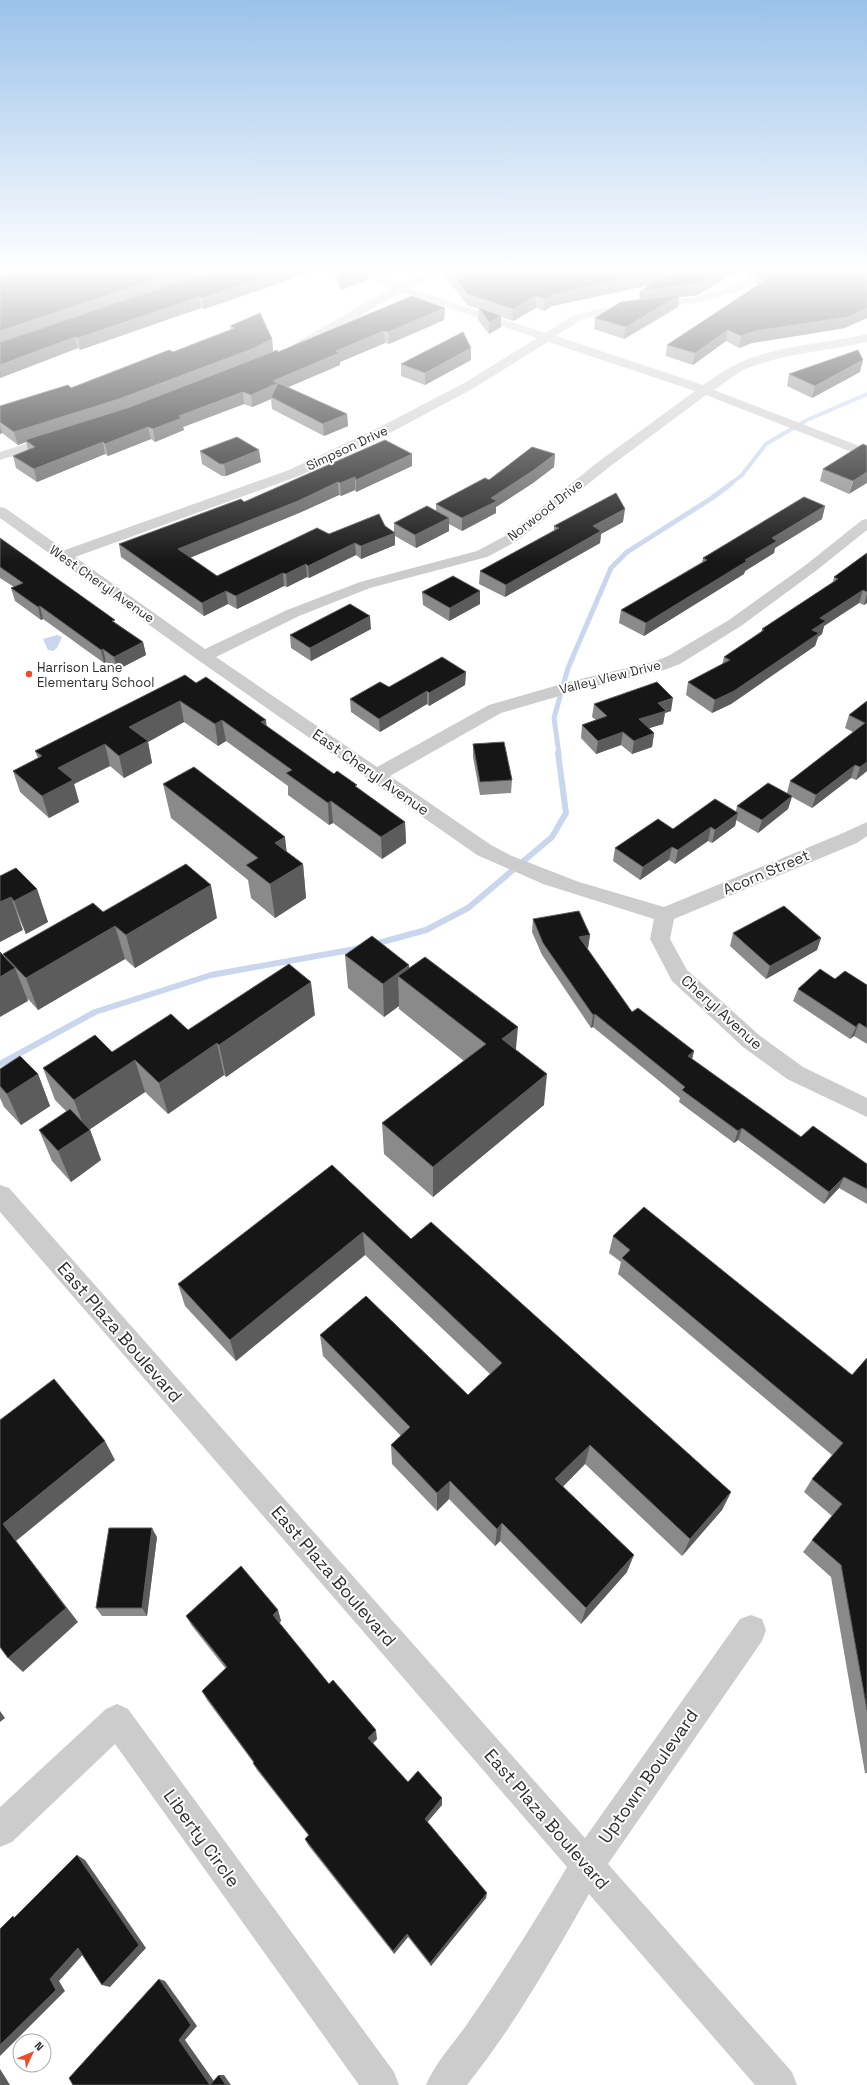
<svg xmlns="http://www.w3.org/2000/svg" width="867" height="2085" viewBox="0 0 867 2085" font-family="'Space Grotesk',sans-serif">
<rect width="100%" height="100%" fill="#fff"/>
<path fill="#c9d6ed" d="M 57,635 L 62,637 L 57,648 L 53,651 L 48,650 L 43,639 Z"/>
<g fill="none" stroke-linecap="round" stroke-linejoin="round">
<path stroke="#c9d6ed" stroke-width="4" d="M 730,484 L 742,475 L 766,444 L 807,420 L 867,394"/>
<path stroke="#c9d6ed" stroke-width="5" d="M 559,754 L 554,718 L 568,668 L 611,568 L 627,552 L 712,498 L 732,483"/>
<path stroke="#c9d6ed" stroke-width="6" d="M 371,945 L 426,930 L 468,908 L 552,837 L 566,813 L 558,753
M 0,1064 L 95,1012 L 211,975 L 361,948"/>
<path fill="#ccc" fill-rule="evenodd" d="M 352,271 L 368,271 L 400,284 L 427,271 L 442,271 L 409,288 L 545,333 L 573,316 L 599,309 L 695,297 L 725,289 L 767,271 L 783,271 L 733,293 L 695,303 L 604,314 L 581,320 L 556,336 L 703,385 C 714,378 725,369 737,364 C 775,345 826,344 867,334 L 867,342 C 827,351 786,353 748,368 C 736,373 725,383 714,390 L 867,449 L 867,458 L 706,395 L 608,468 L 517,541 L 487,557 L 370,588 L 299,616 L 216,657 L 377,767 L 489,705 L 572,681 L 653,662 L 668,656 L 729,620 L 807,564 L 862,520 L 867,519 L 867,530 L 817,570 L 741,626 L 680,664 L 664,670 L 583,689 L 501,713 L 390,776 L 491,845 L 512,856 L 579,882 L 664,907 L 843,833 L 867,822 L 867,836 L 857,843 L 674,919 L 670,939 L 687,970 L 759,1035 L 803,1067 L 867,1098 L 867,1117 L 787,1079 L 743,1047 L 672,981 L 650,939 L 654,919 L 543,884 L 477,855 L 198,660 L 0,518 L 0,507 L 5,508 L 65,550 L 289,470 L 378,428 L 466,382 L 537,338 L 401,292 L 300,351 L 292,351 L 290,348 L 292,345 L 391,288 ZM 548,342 L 695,391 L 598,462 L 507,535 L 477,551 L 360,582 L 287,610 L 205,649 L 75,557 L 299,476 L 388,434 L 474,388 Z
M 56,434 L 63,438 L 61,441 L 0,460 L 0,452 Z
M 0,1185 L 9,1188 L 585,1838 L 740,1619 L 751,1615 L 762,1619 L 766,1630 L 762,1641 L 608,1864 L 792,2072 L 797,2085 L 755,2085 L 589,1894 C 552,1959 514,2026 467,2085 L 426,2085 C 436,2061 456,2041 470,2020 C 504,1970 536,1920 567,1867 L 0,1212 Z
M 117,1704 L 128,1709 L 394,2072 L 399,2085 L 359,2085 L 115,1744 L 12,1842 L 0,1847 L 0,1807 L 106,1709 Z"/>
</g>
<path fill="#8a8a8a" d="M 0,271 L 315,271 L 204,309 L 201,308 L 80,350 L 78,348 L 0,378 Z
M 333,271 L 368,271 L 369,280 L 340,290 Z
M 372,271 L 393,271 L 382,275 Z
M 442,271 L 738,271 L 698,295 L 679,297 L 678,307 L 624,339 L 594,329 L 595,318 L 639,300 L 650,285 L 552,306 L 544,311 L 536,308 L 513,321 L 501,317 L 501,327 L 489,334 L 478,320 L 479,309 L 468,306 L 442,273 Z
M 748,271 L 867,271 L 845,328 L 752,343 L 739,348 L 726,341 L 693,365 L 666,356 L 667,345 L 757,286 L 756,284 L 758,273 L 763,271 L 751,276 Z
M 412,296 L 444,320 L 389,344 L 385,343 L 340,362 L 340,365 L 288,387 L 347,414 L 348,426 L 324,436 L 272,409 L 271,399 L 252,407 L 244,404 L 183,427 L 184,430 L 155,442 L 151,439 L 108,456 L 105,454 L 37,482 L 16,468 L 13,456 L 28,450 L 26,442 L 18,445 L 2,433 L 0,434 L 0,406 L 71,388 L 173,352 L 231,330 L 230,326 L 272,339 L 273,351 L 267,354 L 278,352 Z
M 471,360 L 425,385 L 401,376 L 401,364 Z
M 860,372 L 812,398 L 787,386 L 789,374 Z
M 863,444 L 849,494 L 820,481 L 823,469 Z
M 200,451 L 261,462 L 226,476 L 222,476 L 202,464 Z
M 412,454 L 412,466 L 356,492 L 355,490 L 341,496 L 339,495 L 299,513 L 190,557 L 217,576 L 329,534 L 385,526 L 394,532 L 394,523 L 436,511 L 436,504 L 489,480 L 555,454 L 554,467 L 533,483 L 496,507 L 496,513 L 462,531 L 449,524 L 449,531 L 416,548 L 395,536 L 395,545 L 361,559 L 356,555 L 309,578 L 307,577 L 287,587 L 284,586 L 237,609 L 228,604 L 204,616 L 121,557 L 119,544 L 244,502 Z
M 825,506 L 822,519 L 775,548 L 774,553 L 745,571 L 744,574 L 644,636 L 619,623 L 621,610 L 702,562 L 703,558 Z
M 623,522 L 601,534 L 600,543 L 505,597 L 479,584 L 480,571 L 554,531 L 554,526 Z
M 0,538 L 116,623 L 143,642 L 146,655 L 117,670 L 106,662 L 104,663 L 43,619 L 41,620 L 15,601 L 11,588 L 14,587 L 0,578 Z
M 867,553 L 867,603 L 864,605 L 859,603 L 824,626 L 822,634 L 818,637 L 815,646 L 731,704 L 712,713 L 686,695 L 688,682 L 722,665 L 724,657 L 761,633 L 762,629 L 833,582 L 834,577 Z
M 480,591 L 480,604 L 449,621 L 423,605 L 422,592 Z
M 371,629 L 311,661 L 291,648 L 290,635 Z
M 466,672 L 465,685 L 429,706 L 427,704 L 380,732 L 351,712 L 350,699 L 389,687 Z
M 196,683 L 266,726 L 334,774 L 357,788 L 405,822 L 406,843 L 382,859 L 333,823 L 329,825 L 288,795 L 288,786 L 226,741 L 218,746 L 184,722 L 148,742 L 152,763 L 124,778 L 110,766 L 74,784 L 79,802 L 49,818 L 20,792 L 13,771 L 38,758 L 35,751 Z
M 867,701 L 867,771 L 856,780 L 851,778 L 812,808 L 792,797 L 788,809 L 758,833 L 736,820 L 735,826 L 712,843 L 708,841 L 675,864 L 669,860 L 640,880 L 613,861 L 615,848 L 673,829 L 736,811 L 737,806 L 787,793 L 790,781 L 853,732 L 845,728 L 849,715 Z
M 594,704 L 671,711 L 665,713 L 663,724 L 649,728 L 654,733 L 652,747 L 632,754 L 621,745 L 596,754 L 581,738 L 582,725 L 596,720 L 592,717 Z
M 473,744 L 512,780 L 511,793 L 480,795 L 473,757 Z
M 163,784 L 287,852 L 303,864 L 306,898 L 275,918 L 251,898 L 248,880 L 171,818 Z
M 0,876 L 37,889 L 48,922 L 26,934 Z
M 103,912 L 217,918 L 135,968 L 125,959 L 38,1010 L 28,999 L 28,1001 L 4,956 Z
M 533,919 L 590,935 L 588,948 L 587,948 L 632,1012 L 694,1051 L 692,1059 L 801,1137 L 867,1164 L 867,1204 L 839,1188 L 824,1204 L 738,1140 L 734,1143 L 679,1102 L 680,1098 L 593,1027 L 591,1028 L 542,955 L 532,932 Z
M 733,933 L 821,938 L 817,950 L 766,979 L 730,946 Z
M 345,955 L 409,968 L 516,1050 L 544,1105 L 433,1197 L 384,1154 L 382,1123 L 464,1061 L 399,1009 L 399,1006 L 384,1017 L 348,988 Z
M 835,979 L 867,985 L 867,1044 L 854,1036 L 850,1039 L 793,1001 L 798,989 Z
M 315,1015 L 226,1077 L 224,1075 L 168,1114 L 145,1092 L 90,1129 L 101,1160 L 71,1182 L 52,1161 L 39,1130 L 67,1112 L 55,1100 L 43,1068 L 112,1052 L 188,1030 Z
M 0,1069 L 38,1074 L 50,1106 L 21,1125 L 4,1107 L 0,1098 Z
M 332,1165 L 411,1239 L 731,1492 L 722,1510 L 682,1556 L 585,1464 L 563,1486 L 627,1572 L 581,1624 L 500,1541 L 495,1546 L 449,1499 L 437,1511 L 392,1464 L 391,1445 L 401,1436 L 323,1356 L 320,1335 L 468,1395 L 490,1374 L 365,1255 L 236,1361 L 185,1306 L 178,1284 Z
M 613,1236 L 852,1375 L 867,1358 L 867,1773 L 865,1773 L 831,1577 L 803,1552 L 812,1540 L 832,1516 L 804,1492 L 812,1479 L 832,1455 L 618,1274 L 621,1262 L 609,1253 Z
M 157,1537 L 147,1616 L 102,1616 L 96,1608 Z
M 278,1610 L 281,1621 L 279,1623 L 329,1684 L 377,1739 L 373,1743 L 408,1782 L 442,1805 L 427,1822 L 486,1898 L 431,1966 L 408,1937 L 394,1954 L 308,1845 L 305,1839 L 308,1835 L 257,1770 L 253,1763 L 253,1762 L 207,1700 L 202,1691 L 226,1669 L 192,1626 L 186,1616 Z"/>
<path fill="#5c5c5c" d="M 181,271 L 216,271 L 0,343 L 0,331 Z
M 282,271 L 315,271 L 204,309 L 203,298 Z
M 362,271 L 368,271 L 369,280 L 340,290 L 340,279 Z
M 382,271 L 393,271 L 382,275 Z
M 665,271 L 679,271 L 678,279 L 552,306 L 544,311 L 545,299 L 553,294 Z
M 721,271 L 738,271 L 698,295 L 679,297 L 678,307 L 624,339 L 626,327 L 639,303 L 640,291 Z
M 752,271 L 763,271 L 751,276 Z
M 536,296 L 536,308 L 513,321 L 513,309 Z
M 200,297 L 201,308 L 80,350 L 78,338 Z
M 445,308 L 444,320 L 389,344 L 388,332 Z
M 867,308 L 867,318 L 845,328 L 752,343 L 739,348 L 741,336 L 755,331 Z
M 501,316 L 501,327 L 489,334 L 489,322 Z
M 728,330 L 726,341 L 693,365 L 695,353 Z
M 384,331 L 385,343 L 340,362 L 340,365 L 279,391 L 271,397 L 271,399 L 252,407 L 251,395 L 273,381 L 336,351 Z
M 75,337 L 78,348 L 0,378 L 0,365 Z
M 272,339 L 273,351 L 253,361 L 122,411 L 25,440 L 26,442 L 18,445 L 14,432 Z
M 471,348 L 471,360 L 425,385 L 425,373 Z
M 863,360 L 860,372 L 812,398 L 815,386 Z
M 243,392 L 244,404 L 183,427 L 184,430 L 155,442 L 153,429 L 179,416 Z
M 347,414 L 348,426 L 324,436 L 323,424 Z
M 0,425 L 2,433 L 0,434 Z
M 148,427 L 151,439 L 108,456 L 105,444 Z
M 103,442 L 105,454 L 37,482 L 34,469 Z
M 259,450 L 261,462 L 226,476 L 224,464 Z
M 412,454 L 412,466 L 356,492 L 356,480 Z
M 555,454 L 554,467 L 533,483 L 496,507 L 496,513 L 462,531 L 462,518 Z
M 867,472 L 867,483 L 849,494 L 853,481 Z
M 355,477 L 355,490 L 341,496 L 340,483 Z
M 338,482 L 339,495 L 299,513 L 180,562 L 178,549 Z
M 825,506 L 822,519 L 775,548 L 774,553 L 745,571 L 744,574 L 644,636 L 646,623 L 745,560 L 772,538 Z
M 625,509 L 623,522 L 601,534 L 600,543 L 505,597 L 506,585 L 593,526 Z
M 449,518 L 449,531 L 416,548 L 415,535 Z
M 395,533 L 395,545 L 361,559 L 361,546 Z
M 355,543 L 356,555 L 309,578 L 308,566 Z
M 306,564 L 307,577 L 287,587 L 286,574 Z
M 283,573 L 284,586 L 237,609 L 236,596 Z
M 863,590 L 859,603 L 824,626 L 822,634 L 818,637 L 815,646 L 731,704 L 712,713 L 715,700 L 812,630 L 820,618 Z
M 226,591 L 228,604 L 204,616 L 202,603 Z
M 480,591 L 480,604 L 449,621 L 450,608 Z
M 867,594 L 867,603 L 864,605 Z
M 40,606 L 43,619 L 41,620 L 38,607 Z
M 370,616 L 371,629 L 311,661 L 310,648 Z
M 143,642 L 146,655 L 117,670 L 114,657 Z
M 103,649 L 106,662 L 104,663 L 101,650 Z
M 466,672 L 465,685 L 429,706 L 429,693 Z
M 427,691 L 427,704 L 380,732 L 379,719 Z
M 673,698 L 671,711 L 665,713 L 663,724 L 637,732 L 639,719 L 658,703 Z
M 180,701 L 184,722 L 148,742 L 152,763 L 124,778 L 119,756 L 129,727 Z
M 222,720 L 226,741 L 218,746 L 215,724 Z
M 266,720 L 268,741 L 261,722 Z
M 623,732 L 621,745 L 596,754 L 598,741 Z
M 654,733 L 652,747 L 632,754 L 634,741 Z
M 105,744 L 110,766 L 74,784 L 79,802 L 49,818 L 42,796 L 58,768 Z
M 867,762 L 867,771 L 856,780 L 860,767 Z
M 855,765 L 851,778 L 812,808 L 816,795 Z
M 792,796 L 788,809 L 758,833 L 762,820 Z
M 331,801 L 333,823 L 329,825 L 328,803 Z
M 738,813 L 735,826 L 712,843 L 715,830 Z
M 405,822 L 406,843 L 382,859 L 381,837 Z
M 711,827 L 708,841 L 675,864 L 678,850 Z
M 285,837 L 289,871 L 275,843 Z
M 672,847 L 669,860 L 640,880 L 643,867 Z
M 303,864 L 306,898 L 275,918 L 270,884 Z
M 211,885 L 217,918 L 135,968 L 126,935 Z
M 37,889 L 48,922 L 26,934 L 14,901 Z
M 11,897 L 23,930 L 0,942 L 0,902 Z
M 115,926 L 125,959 L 38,1010 L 26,978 Z
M 590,935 L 588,948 L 578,950 L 579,937 Z
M 821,938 L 817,950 L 766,979 L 770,966 Z
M 409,965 L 410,985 L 398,976 L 399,1006 L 384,1017 L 383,984 Z
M 15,968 L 28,1001 L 0,1017 L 0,977 Z
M 311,982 L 315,1015 L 226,1077 L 219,1045 Z
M 595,1014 L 593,1027 L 591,1028 L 593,1015 Z
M 859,1023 L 854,1036 L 850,1039 L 856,1027 Z
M 518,1027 L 515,1059 L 502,1039 Z
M 217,1043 L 224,1075 L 168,1114 L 159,1083 Z
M 694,1051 L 691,1064 L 688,1056 Z
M 135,1060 L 145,1092 L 86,1132 L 74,1100 Z
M 38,1074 L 50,1106 L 21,1125 L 7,1094 Z
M 547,1074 L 544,1105 L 433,1197 L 433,1167 Z
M 742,1128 L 738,1140 L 734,1143 L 738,1131 Z
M 90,1130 L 101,1160 L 71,1182 L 58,1151 Z
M 844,1177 L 839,1188 L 824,1204 L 829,1192 Z
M 363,1232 L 365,1255 L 236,1361 L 230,1340 Z
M 105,1441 L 115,1460 L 16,1541 L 78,1622 L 23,1672 L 8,1658 L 3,1524 Z
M 590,1445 L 585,1464 L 552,1498 L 555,1479 Z
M 450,1481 L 449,1499 L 437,1511 L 437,1493 Z
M 731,1492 L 722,1510 L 682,1556 L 690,1539 Z
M 502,1523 L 500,1541 L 495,1546 L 497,1529 Z
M 152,1528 L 157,1537 L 147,1616 L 142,1608 Z
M 634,1555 L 627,1572 L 581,1624 L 586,1608 Z
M 278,1610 L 281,1621 L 277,1625 L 273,1615 Z
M 0,1711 L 5,1718 L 0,1722 Z
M 376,1730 L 377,1739 L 370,1746 L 368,1738 Z
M 442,1798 L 442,1805 L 425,1825 L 425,1819 Z
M 77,1855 L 85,1860 L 146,1948 L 110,1987 L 102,1985 Z
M 487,1893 L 486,1898 L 431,1966 L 430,1963 Z
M 407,1934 L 408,1937 L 394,1954 L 393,1951 Z
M 78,1948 L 86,1951 L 59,1981 L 65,1991 L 0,2056 L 0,2045 L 50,1979 Z
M 159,1979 L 165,1981 L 197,2026 L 185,2040 L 216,2084 L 210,2085 L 179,2040 Z
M 0,2069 L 10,2085 L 0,2085 Z
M 219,2075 L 224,2075 L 231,2085 L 226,2085 Z"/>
<path fill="#161616" stroke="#5c5c5c" d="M 0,271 L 181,271 L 0,331 Z
M 212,271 L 282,271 L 203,298 L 200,297 L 78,338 L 75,337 L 0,365 L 0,342 Z
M 337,271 L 362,271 L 340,279 Z
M 450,271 L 665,271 L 553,294 L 545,299 L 536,296 L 513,309 L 468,294 Z
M 674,271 L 721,271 L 700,283 L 640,291 Z
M 763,271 L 867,271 L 867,308 L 848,317 L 755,331 L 741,336 L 728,330 L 695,353 L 667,345 L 764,281 L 758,273 Z
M 680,295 L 626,327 L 595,318 L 621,302 Z
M 412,296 L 445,308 L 388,332 L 384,331 L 336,351 L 339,353 L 273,381 L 278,383 L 251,395 L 243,392 L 179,416 L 182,418 L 153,429 L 148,427 L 105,444 L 103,442 L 34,469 L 13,456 L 35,447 L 25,440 L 130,407 L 277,350 L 278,352 Z
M 479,308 L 501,316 L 489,322 Z
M 260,313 L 272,339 L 252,349 L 119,399 L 14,432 L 0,422 L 0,406 L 68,385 L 71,388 L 169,350 L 173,352 L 235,328 L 230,326 Z
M 463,332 L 471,348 L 425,373 L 401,364 Z
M 858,350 L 863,360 L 815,386 L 789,374 Z
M 278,383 L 347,414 L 323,424 L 271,397 Z
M 237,437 L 259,450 L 224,464 L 220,464 L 200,451 Z
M 385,440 L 412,454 L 356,480 L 355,477 L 340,483 L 338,482 L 298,501 L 178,549 L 217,576 L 317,528 L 329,534 L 379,514 L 385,526 L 395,533 L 361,546 L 355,543 L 308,566 L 306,564 L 286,574 L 283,573 L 236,596 L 226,591 L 202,603 L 119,544 L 241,499 L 244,502 Z
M 863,444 L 867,446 L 867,472 L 853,481 L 823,469 Z
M 532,447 L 555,454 L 534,470 L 491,498 L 497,501 L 462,518 L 436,504 L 485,478 L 489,480 Z
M 616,493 L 625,509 L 593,526 L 601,531 L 506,585 L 480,571 L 559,528 L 554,526 Z
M 804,497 L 825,506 L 772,538 L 777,541 L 745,560 L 747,561 L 646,623 L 621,610 L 707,560 L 703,558 Z
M 427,506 L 449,518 L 415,535 L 394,523 Z
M 0,538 L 115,620 L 112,621 L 143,642 L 114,657 L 103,649 L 101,650 L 40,606 L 38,607 L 11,588 L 23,583 L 0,567 Z
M 867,553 L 867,592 L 863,590 L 820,618 L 826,621 L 812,630 L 819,633 L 734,691 L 715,700 L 688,682 L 730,660 L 724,657 L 764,630 L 762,629 L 838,579 L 834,577 Z
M 453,576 L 480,591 L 450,608 L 422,592 Z
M 350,604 L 370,616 L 310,648 L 290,635 Z
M 442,657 L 466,672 L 429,693 L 427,691 L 379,719 L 350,699 L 380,682 L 389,687 Z
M 185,675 L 196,683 L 206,677 L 266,720 L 261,722 L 334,774 L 337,771 L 357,785 L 355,786 L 405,822 L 381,837 L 331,801 L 328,803 L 286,773 L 292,770 L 222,720 L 215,724 L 180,701 L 129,727 L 148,741 L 119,756 L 105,744 L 58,768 L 73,780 L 42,796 L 13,771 L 42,756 L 35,751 Z
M 657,682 L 673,698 L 658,703 L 666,711 L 639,719 L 654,733 L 634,741 L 623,732 L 598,741 L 582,725 L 607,716 L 594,704 Z
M 867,701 L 867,762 L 860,767 L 855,765 L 816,795 L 790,781 L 865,723 L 849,715 Z
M 504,742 L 512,780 L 480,782 L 473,744 Z
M 194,767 L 285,837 L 275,843 L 303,864 L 270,884 L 246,865 L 258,858 L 163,784 Z
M 768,783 L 792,796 L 762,820 L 737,806 Z
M 715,799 L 738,813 L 715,830 L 711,827 L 678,850 L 672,847 L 643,867 L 615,848 L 658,819 L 673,829 Z
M 186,864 L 211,885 L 126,935 L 115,926 L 26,978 L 3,954 L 93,903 L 103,912 Z
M 16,868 L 37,889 L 14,901 L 11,897 L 0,902 L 0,876 Z
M 784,906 L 821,938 L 770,966 L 733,933 Z
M 579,911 L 590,935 L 579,937 L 632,1012 L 638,1008 L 694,1051 L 688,1056 L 801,1137 L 813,1126 L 867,1164 L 867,1189 L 844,1177 L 829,1192 L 742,1128 L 738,1131 L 682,1090 L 685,1087 L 595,1014 L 593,1015 L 543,943 L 533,919 Z
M 372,936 L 409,965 L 383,984 L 345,955 Z
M 0,952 L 15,968 L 0,977 Z
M 425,957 L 518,1027 L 502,1039 L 547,1074 L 433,1167 L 382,1123 L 486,1044 L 398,976 Z
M 289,964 L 311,982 L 219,1045 L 217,1043 L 159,1083 L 135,1060 L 74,1100 L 43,1068 L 95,1035 L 112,1052 L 171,1014 L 188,1030 Z
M 820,969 L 835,979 L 845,971 L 867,985 L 867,1028 L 859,1023 L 856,1027 L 798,989 Z
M 20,1056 L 38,1074 L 7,1094 L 0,1086 L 0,1069 Z
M 70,1109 L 90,1130 L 58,1151 L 39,1130 Z
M 332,1165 L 411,1239 L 431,1222 L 731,1492 L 690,1539 L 590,1445 L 555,1479 L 634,1555 L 586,1608 L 502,1523 L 497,1529 L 450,1481 L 437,1493 L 391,1445 L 410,1427 L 320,1335 L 366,1296 L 468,1395 L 502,1363 L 363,1232 L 230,1340 L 178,1284 Z
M 644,1207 L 852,1375 L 867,1358 L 867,1710 L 841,1565 L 812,1540 L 842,1504 L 812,1479 L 843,1443 L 622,1258 L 630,1250 L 613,1236 Z
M 54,1379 L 105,1441 L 3,1524 L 66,1608 L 8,1658 L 0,1647 L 0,1420 Z
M 109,1528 L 152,1528 L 142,1608 L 96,1608 Z
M 241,1566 L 278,1610 L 273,1615 L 329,1684 L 333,1680 L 376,1730 L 368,1738 L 408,1782 L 418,1771 L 442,1798 L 425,1819 L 487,1893 L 430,1963 L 407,1934 L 393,1951 L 305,1839 L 309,1835 L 253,1763 L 254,1762 L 202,1691 L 227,1667 L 186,1616 Z
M 77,1855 L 139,1945 L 102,1985 L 78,1948 L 50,1979 L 56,1990 L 0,2045 L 0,1929 L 13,1916 L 14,1918 Z
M 159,1979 L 191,2025 L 179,2040 L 210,2085 L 219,2075 L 226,2085 L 73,2085 L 69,2078 Z"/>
<linearGradient id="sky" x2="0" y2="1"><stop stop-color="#9bc2ea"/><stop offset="0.48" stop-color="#fff"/><stop offset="1" stop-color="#fff" stop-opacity="0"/></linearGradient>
<rect width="867" height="563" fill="url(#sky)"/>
<circle fill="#eb4c2c" stroke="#fff" stroke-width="1.5" cx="29" cy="674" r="4"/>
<g text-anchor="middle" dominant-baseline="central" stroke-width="4" stroke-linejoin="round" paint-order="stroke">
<g font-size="13" fill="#2f2f2f" stroke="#fff">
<text transform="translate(347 448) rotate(-25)">Simpson Drive</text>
<text transform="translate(545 510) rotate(-38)">Norwood Drive</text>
<text transform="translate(102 584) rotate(35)">West Cheryl Avenue</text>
<text transform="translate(610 677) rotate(-14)">Valley View Drive</text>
</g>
<g font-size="13" fill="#2f2f2f" stroke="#fff" text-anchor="start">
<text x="37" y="667">Harrison Lane<tspan x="37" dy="15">Elementary School</tspan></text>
</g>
<g font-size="15" fill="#2f2f2f" stroke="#fff">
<text transform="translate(371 772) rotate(35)">East Cheryl Avenue</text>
<text transform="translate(766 872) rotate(-23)">Acorn Street</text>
<text transform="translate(722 1012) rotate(42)">Cheryl Avenue</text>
</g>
<g font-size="18" fill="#2f2f2f" stroke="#fff">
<text transform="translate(120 1332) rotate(49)">East Plaza Boulevard</text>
<text transform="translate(334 1576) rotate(49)">East Plaza Boulevard</text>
<text transform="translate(648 1776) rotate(-55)">Uptown Boulevard</text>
<text transform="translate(547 1819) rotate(49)">East Plaza Boulevard</text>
<text transform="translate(202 1838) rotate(54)">Liberty Circle</text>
</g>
</g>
<g transform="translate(32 2053) rotate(46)"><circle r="19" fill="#ffffff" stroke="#acacac"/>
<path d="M0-3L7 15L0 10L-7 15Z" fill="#eb4c2c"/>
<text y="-6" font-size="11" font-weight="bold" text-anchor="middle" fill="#2f2f2f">N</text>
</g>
</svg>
